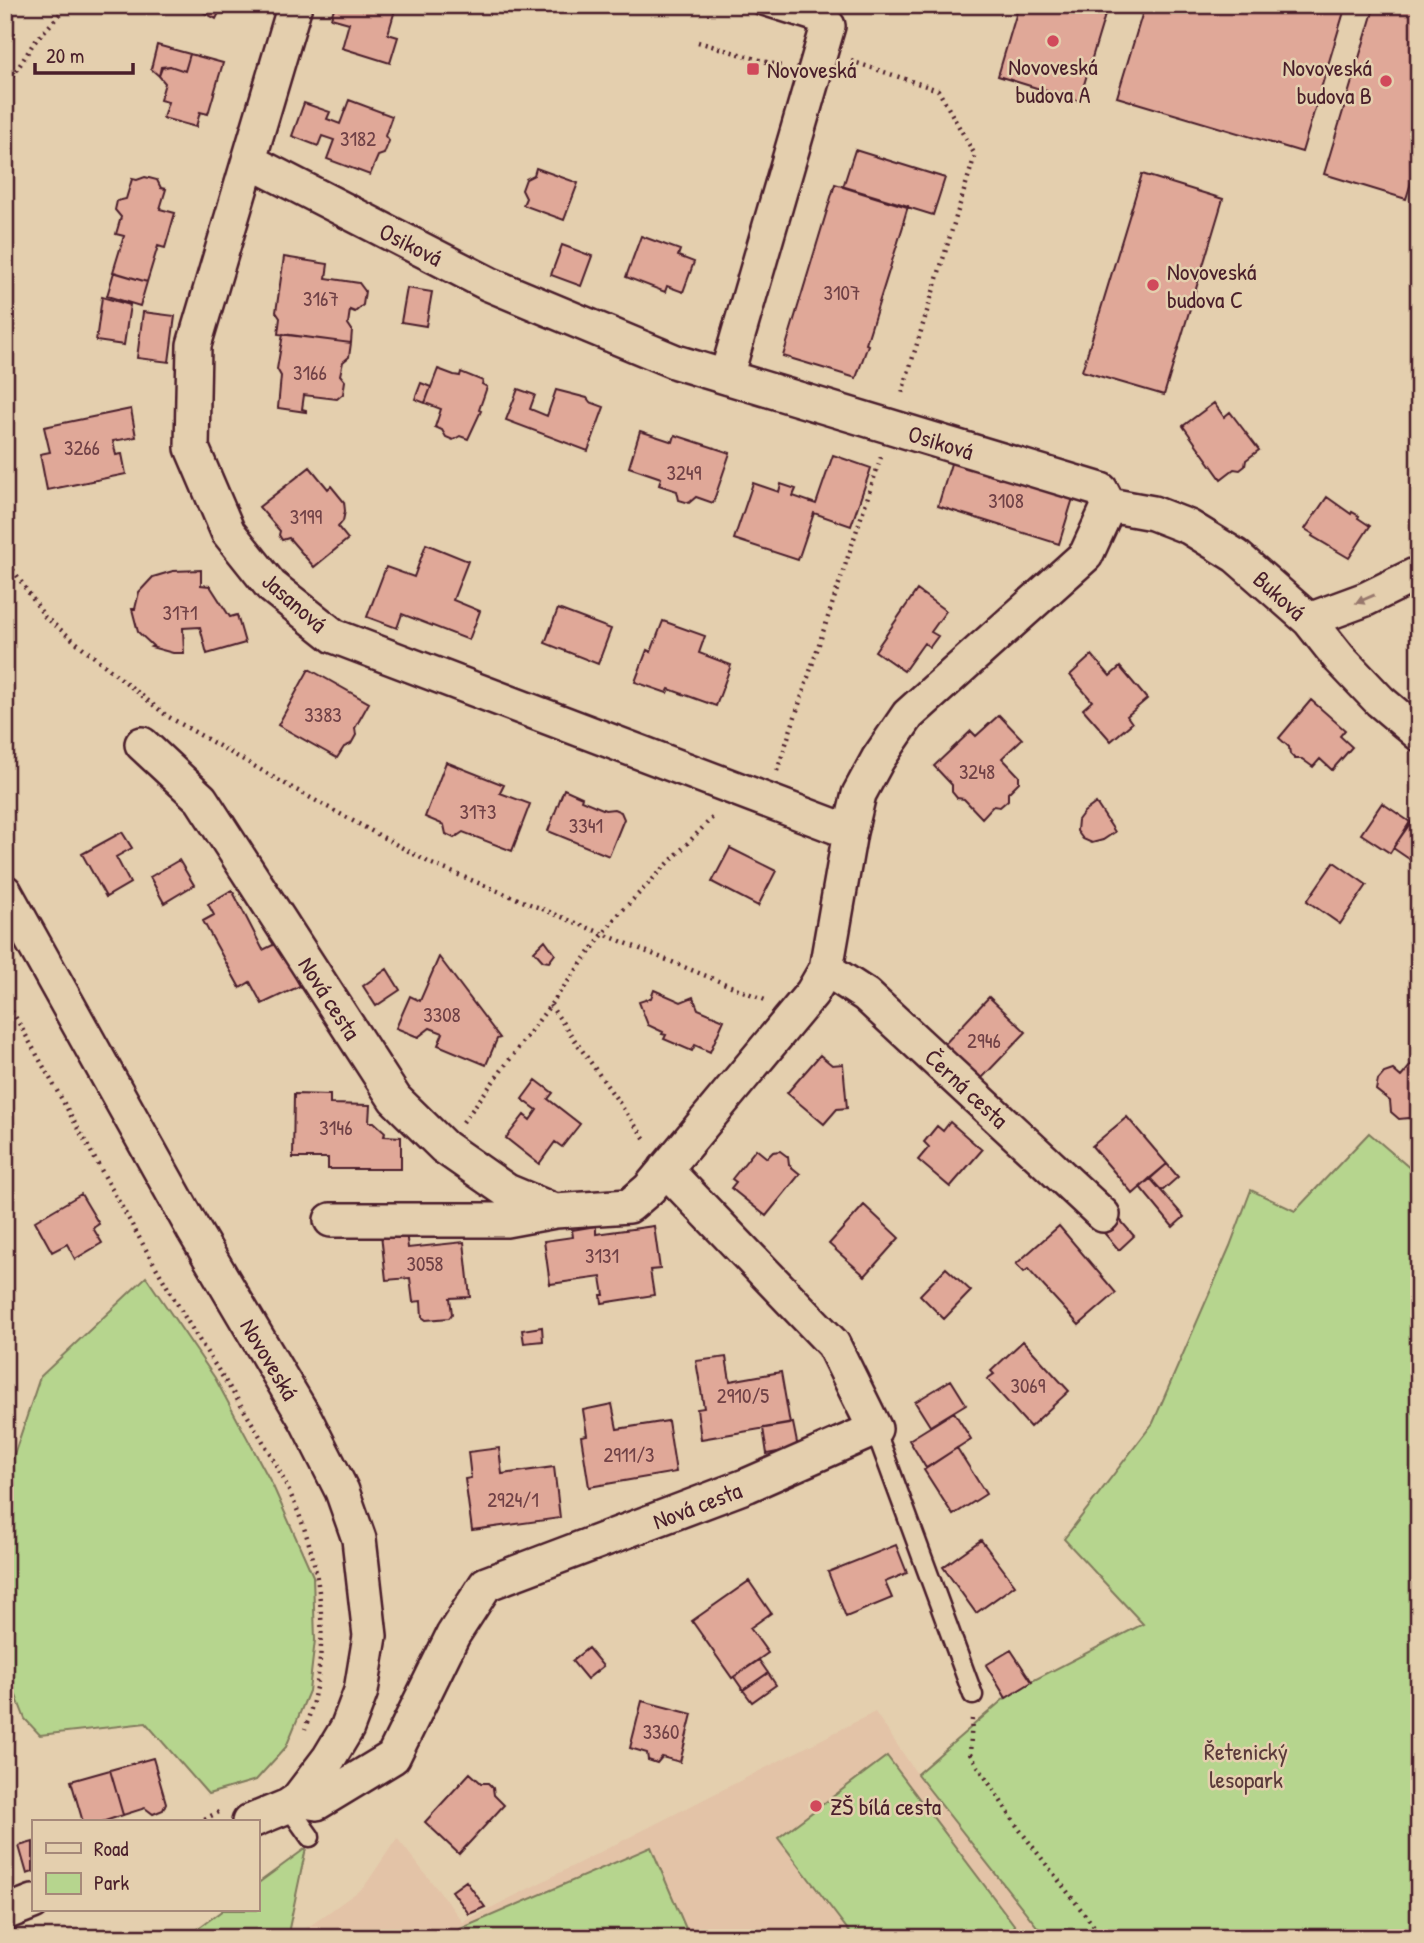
<svg xmlns="http://www.w3.org/2000/svg" width="1424" height="1943" viewBox="0 0 1424 1943" font-family="'Patrick Hand',sans-serif">
<rect width="100%" height="100%" fill="#e4cfae"/>
<filter id="ink" filterUnits="userSpaceOnUse"><feTurbulence type="fractalNoise" baseFrequency=".0143" numOctaves="2"/><feDisplacementMap in="SourceGraphic" scale="14" xChannelSelector="R" yChannelSelector="G"/><feConvolveMatrix kernelMatrix="1 2 1 2 8 2 1 2 1" color-interpolation-filters="sRGB"/></filter>
<g filter="url(#ink)">
<path fill="#e3c3a7" d="M 875,1712 L 917,1774 L 1046,1938 L 293,1938 L 364,1887 L 397,1838 L 463,1922 Z"/>
<path fill="#b6d58e" stroke="#807a5c" stroke-width="2" d="M 1369,1133 L 1419,1176 L 1419,1938 L 1046,1938 L 917,1774 L 1006,1697 L 1034,1680 L 1143,1624 L 1064,1539 L 1153,1423 L 1230,1246 L 1251,1190 L 1295,1211 Z
M 146,1277 L 215,1378 L 273,1486 L 313,1576 L 315,1640 L 309,1691 L 286,1747 L 256,1780 L 208,1794 L 146,1723 L 40,1735 L 25,1719 L 5,1667 L 5,1482 L 40,1377 Z
M 887,1756 L 1024,1938 L 854,1938 L 778,1838 Z
M 651,1847 L 690,1938 L 455,1938 L 453,1932 Z
M 306,1848 L 287,1938 L 185,1938 L 223,1910 L 257,1910 L 257,1884 Z"/>
<path fill="#e0a898" stroke="#4a1f2b" stroke-width="2" d="M 190,5 L 223,5 L 216,19 Z
M 224,5 L 244,5 L 241,13 Z
M 335,5 L 389,5 L 389,7 L 395,10 L 388,34 L 398,37 L 390,63 L 342,48 L 349,23 L 331,18 Z
M 1019,5 L 1108,5 L 1079,101 L 998,76 Z
M 1145,5 L 1346,5 L 1302,152 L 1117,97 Z
M 1375,5 L 1419,5 L 1419,157 L 1406,199 L 1324,174 Z
M 157,45 L 190,54 L 185,71 L 170,66 L 161,67 L 159,76 L 151,69 Z
M 190,54 L 223,63 L 208,114 L 200,112 L 196,127 L 163,118 L 168,102 L 160,100 L 165,83 L 159,76 L 162,68 L 170,66 L 185,71 Z
M 349,100 L 392,116 L 385,136 L 389,141 L 384,154 L 378,156 L 370,175 L 327,159 L 334,140 L 322,136 L 318,146 L 292,136 L 304,103 L 330,112 L 327,119 L 340,124 Z
M 855,150 L 945,178 L 933,215 L 843,187 Z
M 536,168 L 578,183 L 564,220 L 523,205 L 526,198 L 522,190 L 526,179 L 534,175 Z
M 1142,174 L 1223,199 L 1164,395 L 1082,371 Z
M 145,177 L 157,180 L 161,188 L 166,189 L 160,209 L 175,213 L 165,248 L 158,246 L 147,282 L 113,272 L 124,236 L 116,234 L 121,217 L 115,210 L 117,201 L 126,199 L 132,179 L 137,180 Z
M 835,184 L 908,206 L 903,223 L 904,223 L 866,344 L 868,345 L 856,378 L 783,356 Z
M 641,236 L 680,250 L 678,256 L 694,262 L 683,292 L 667,286 L 665,292 L 626,277 Z
M 562,245 L 592,256 L 581,286 L 551,275 Z
M 284,257 L 328,264 L 326,278 L 359,283 L 365,291 L 363,305 L 355,312 L 350,310 L 348,324 L 352,330 L 351,343 L 278,334 L 280,318 L 276,312 Z
M 114,272 L 147,282 L 140,306 L 107,296 Z
M 407,288 L 432,292 L 426,326 L 401,322 Z
M 102,297 L 130,305 L 124,345 L 96,341 Z
M 143,312 L 175,316 L 169,362 L 137,358 Z
M 283,334 L 351,343 L 349,357 L 343,362 L 340,375 L 345,381 L 343,394 L 337,399 L 304,395 L 302,409 L 306,410 L 306,412 L 278,408 L 281,376 L 277,369 Z
M 438,369 L 454,375 L 460,376 L 461,372 L 483,381 L 482,384 L 487,387 L 479,410 L 481,411 L 468,439 L 460,436 L 453,440 L 446,437 L 442,430 L 435,427 L 441,409 L 425,403 Z
M 421,383 L 431,387 L 425,403 L 415,399 Z
M 518,389 L 535,395 L 530,409 L 547,416 L 556,390 L 587,398 L 590,402 L 604,407 L 588,451 L 506,420 Z
M 1214,403 L 1224,417 L 1230,412 L 1259,450 L 1246,460 L 1245,466 L 1240,470 L 1234,469 L 1221,479 L 1183,426 Z
M 131,409 L 136,437 L 113,441 L 116,455 L 122,454 L 126,474 L 47,490 L 40,454 L 50,452 L 44,427 Z
M 640,431 L 673,442 L 675,435 L 730,453 L 713,503 L 696,497 L 689,503 L 679,500 L 677,491 L 659,485 L 661,478 L 629,467 Z
M 833,455 L 871,468 L 851,526 L 814,513 L 798,560 L 734,539 L 753,483 L 779,492 L 781,484 L 796,489 L 793,496 L 816,504 Z
M 953,457 L 1074,495 L 1059,544 L 938,506 Z
M 310,467 L 328,489 L 331,486 L 344,502 L 345,511 L 343,521 L 338,527 L 348,539 L 314,567 L 289,538 L 282,540 L 279,535 L 280,531 L 259,507 Z
M 1327,497 L 1351,514 L 1352,512 L 1359,516 L 1358,518 L 1370,526 L 1349,558 L 1312,536 L 1313,534 L 1305,529 Z
M 426,544 L 468,561 L 453,600 L 480,611 L 469,640 L 402,614 L 397,628 L 367,617 L 386,567 L 414,577 Z
M 201,570 L 201,585 L 210,586 L 230,617 L 237,615 L 245,643 L 207,654 L 200,627 L 183,628 L 184,653 L 173,653 L 151,647 L 153,646 L 138,632 L 132,609 L 135,609 L 139,592 L 153,577 L 173,571 Z
M 917,590 L 946,611 L 931,632 L 938,636 L 930,647 L 924,643 L 904,671 L 875,651 Z
M 558,609 L 611,629 L 598,664 L 545,643 Z
M 663,621 L 705,636 L 699,653 L 731,665 L 716,706 L 669,689 L 667,693 L 635,682 L 647,650 L 651,652 Z
M 1092,655 L 1110,676 L 1120,667 L 1147,699 L 1127,716 L 1132,723 L 1111,741 L 1083,709 L 1092,701 L 1070,675 Z
M 309,669 L 369,703 L 355,728 L 356,735 L 351,744 L 344,747 L 337,758 L 278,725 Z
M 1311,700 L 1345,730 L 1340,736 L 1352,747 L 1332,770 L 1320,759 L 1313,767 L 1302,759 L 1295,759 L 1290,754 L 1289,747 L 1279,738 Z
M 999,715 L 1022,739 L 1002,758 L 1019,776 L 1019,782 L 1008,793 L 1008,800 L 1000,807 L 993,806 L 982,818 L 964,799 L 957,798 L 952,792 L 952,785 L 934,766 L 971,731 L 976,736 Z
M 446,762 L 504,785 L 500,793 L 530,804 L 512,851 L 463,832 L 454,838 L 446,834 L 444,825 L 425,817 Z
M 564,789 L 582,797 L 581,800 L 605,810 L 614,809 L 621,812 L 624,819 L 609,856 L 548,831 Z
M 1096,803 L 1115,832 L 1103,840 L 1092,843 L 1083,839 L 1077,831 L 1078,820 L 1084,812 Z
M 1382,803 L 1410,822 L 1390,853 L 1361,834 Z
M 1419,817 L 1419,871 L 1418,865 L 1393,848 L 1414,818 Z
M 122,832 L 132,848 L 116,857 L 130,883 L 106,897 L 82,854 Z
M 730,848 L 776,871 L 758,906 L 712,882 Z
M 179,860 L 194,885 L 164,903 L 150,877 Z
M 1334,862 L 1367,885 L 1340,924 L 1307,901 Z
M 232,890 L 263,950 L 277,943 L 300,986 L 262,1004 L 250,982 L 240,988 L 203,921 L 214,915 L 208,904 Z
M 545,940 L 555,954 L 549,962 L 543,961 L 534,951 Z
M 439,957 L 500,1038 L 497,1039 L 486,1065 L 438,1045 L 443,1033 L 430,1028 L 418,1037 L 396,1028 L 410,996 L 420,1001 Z
M 387,969 L 400,990 L 376,1006 L 363,986 Z
M 654,990 L 681,1002 L 693,997 L 698,1009 L 724,1020 L 710,1052 L 695,1045 L 692,1051 L 664,1039 L 666,1035 L 662,1034 L 663,1032 L 648,1025 L 639,1002 L 651,998 Z
M 989,997 L 1026,1032 L 979,1081 L 942,1047 Z
M 820,1055 L 832,1065 L 843,1064 L 847,1108 L 837,1109 L 824,1124 L 787,1093 Z
M 1415,1060 L 1419,1063 L 1419,1126 L 1409,1118 L 1399,1119 L 1391,1112 L 1390,1101 L 1376,1090 L 1378,1080 L 1384,1073 L 1393,1070 L 1401,1077 Z
M 536,1080 L 553,1093 L 548,1099 L 580,1124 L 562,1147 L 555,1142 L 539,1164 L 506,1138 L 524,1115 L 530,1120 L 537,1110 L 522,1099 Z
M 294,1094 L 330,1095 L 330,1104 L 370,1105 L 369,1122 L 374,1122 L 385,1132 L 384,1136 L 401,1137 L 401,1169 L 328,1169 L 328,1158 L 293,1158 Z
M 5,1099 L 13,1112 L 5,1117 Z
M 1127,1117 L 1167,1164 L 1133,1194 L 1092,1146 Z
M 950,1122 L 982,1150 L 950,1187 L 918,1160 L 929,1147 L 924,1142 L 937,1126 L 943,1131 Z
M 756,1149 L 767,1158 L 773,1152 L 780,1151 L 788,1157 L 789,1165 L 800,1174 L 766,1216 L 731,1188 L 736,1182 L 732,1179 Z
M 1167,1164 L 1178,1177 L 1162,1191 L 1150,1178 Z
M 1150,1178 L 1184,1217 L 1173,1227 L 1140,1187 Z
M 81,1194 L 99,1224 L 93,1228 L 102,1243 L 75,1259 L 67,1244 L 52,1252 L 35,1221 Z
M 864,1205 L 899,1238 L 865,1276 L 829,1244 Z
M 1114,1213 L 1134,1236 L 1119,1250 L 1099,1227 Z
M 596,1226 L 596,1234 L 654,1226 L 660,1269 L 650,1270 L 654,1295 L 602,1303 L 601,1295 L 604,1295 L 601,1277 L 550,1284 L 544,1241 L 573,1237 L 572,1230 Z
M 1059,1226 L 1116,1293 L 1079,1325 L 1028,1269 L 1024,1272 L 1016,1264 Z
M 406,1231 L 408,1248 L 464,1242 L 470,1297 L 450,1298 L 452,1314 L 449,1318 L 426,1320 L 422,1317 L 421,1301 L 413,1302 L 410,1278 L 386,1280 L 381,1234 Z
M 946,1268 L 971,1291 L 944,1319 L 920,1295 Z
M 542,1327 L 543,1341 L 524,1343 L 522,1330 Z
M 1023,1341 L 1069,1391 L 1030,1427 L 987,1379 L 994,1374 L 991,1371 Z
M 726,1357 L 730,1381 L 781,1372 L 790,1424 L 701,1439 L 697,1409 L 704,1408 L 696,1361 Z
M 951,1380 L 966,1404 L 930,1426 L 915,1402 Z
M 612,1404 L 617,1429 L 668,1421 L 676,1472 L 589,1487 L 581,1436 L 587,1435 L 583,1410 Z
M 954,1412 L 971,1439 L 926,1468 L 909,1440 Z
M 793,1423 L 798,1448 L 767,1454 L 763,1428 Z
M 499,1448 L 502,1474 L 554,1467 L 560,1518 L 472,1530 L 465,1479 L 471,1478 L 468,1452 Z
M 957,1448 L 986,1494 L 953,1515 L 924,1470 Z
M 981,1540 L 1015,1585 L 976,1613 L 943,1567 Z
M 896,1545 L 907,1573 L 885,1582 L 892,1598 L 846,1617 L 828,1572 Z
M 749,1581 L 771,1613 L 750,1628 L 768,1653 L 732,1678 L 692,1621 Z
M 588,1648 L 603,1666 L 587,1679 L 572,1661 Z
M 1011,1650 L 1032,1682 L 1006,1698 L 986,1665 Z
M 759,1660 L 768,1673 L 743,1690 L 734,1677 Z
M 768,1673 L 776,1685 L 752,1702 L 743,1690 Z
M 642,1701 L 692,1714 L 680,1762 L 662,1757 L 657,1763 L 648,1760 L 647,1753 L 630,1748 Z
M 153,1758 L 166,1803 L 163,1810 L 153,1814 L 145,1808 L 123,1815 L 110,1770 Z
M 110,1770 L 123,1815 L 102,1822 L 83,1822 L 71,1781 Z
M 470,1773 L 481,1783 L 488,1783 L 493,1788 L 494,1795 L 504,1805 L 459,1854 L 425,1822 Z
M 33,1842 L 33,1872 L 27,1874 L 19,1846 Z
M 466,1881 L 485,1907 L 469,1914 L 452,1891 Z"/>
<g fill="none" stroke-linecap="round" stroke-linejoin="round">
<defs>
<path id="service" d="M 761,5 L 828,26
M 875,1429 L 973,1695
M 288,1806 L 310,1837"/>
<path id="minor" d="M 295,5 L 194,345 L 192,448 L 228,532 L 271,586 L 334,636 L 850,832
M 726,377 L 828,26
M 1109,505 L 1153,513 L 1189,527 L 1236,556 L 1309,620 L 1340,659 L 1380,701 L 1419,734
M 1309,620 L 1366,599 L 1419,573
M 142,744 L 201,799 L 395,1099 L 444,1147 L 507,1191 L 555,1211 L 629,1206 L 649,1189 L 812,993 L 826,969 L 850,832 L 859,794 L 878,759 L 908,715 L 1086,555 L 1109,505 L 1101,490 L 676,362 L 489,284 L 249,161
M 5,892 L 193,1229 L 306,1420 L 342,1491 L 359,1539 L 370,1636 L 361,1691 L 347,1728 L 329,1758 L 297,1800 L 288,1806 L 249,1822
M 826,969 L 866,995 L 1103,1215
M 331,1220 L 506,1220 L 555,1211
M 297,1800 L 317,1803 L 393,1757 L 453,1635 L 486,1584 L 748,1485 L 875,1429 L 833,1344 L 665,1169
M 5,1913 L 33,1902"/>
</defs>
<use href="#service" stroke="#4a1f2b" stroke-width="23"/>
<use href="#minor" stroke="#4a1f2b" stroke-width="38"/>
<path stroke="#4a1f2b" stroke-width="4.5" stroke-dasharray="2 5" stroke-linecap="butt" d="M 698,42 L 784,67
M 851,61 L 938,90 L 975,155 L 901,396
M 5,89 L 33,44 L 68,5
M 5,558 L 45,617 L 167,716 L 287,785 L 432,864 L 765,1000
M 777,771 L 881,457
M 5,999 C 65,1103 121,1208 182,1312 C 225,1385 281,1455 307,1537 C 327,1600 326,1667 305,1729
M 550,1005 L 647,1142
M 463,1122 L 616,917 L 714,816
M 972,1719 L 970,1754 L 1019,1829 L 1103,1938
M 198,1822 L 219,1812"/>
<use href="#service" stroke="#e4cfae" stroke-width="18"/>
<use href="#minor" stroke="#e4cfae" stroke-width="33"/>
</g>
<defs><path id="oneway-solid" d="M-6-.8H1V-3.2L6.5 0L1 3.2V.8H-6Z" transform="scale(1.75)"/></defs>
<use fill="#97776c" href="#oneway-solid" transform="translate(1365 599) rotate(157)"/>
</g>
<g fill="#d1495b" stroke="#e4cfae" stroke-width="2.5">
<circle cx="1053" cy="41" r="7"/>
<rect x="746" y="62" width="14" height="14" rx="3.5"/>
<circle cx="1386" cy="81" r="7"/>
<circle cx="1153" cy="285" r="7"/>
<circle cx="816" cy="1806" r="7"/>
</g>
<g text-anchor="middle" dominant-baseline="central" stroke-width="5" stroke-linejoin="round" paint-order="stroke">
<g font-size="21" fill="#704146">
<text x="358" y="138">3182</text>
<text x="842" y="292">3107</text>
<text x="321" y="298">3167</text>
<text x="310" y="372">3166</text>
<text x="82" y="447">3266</text>
<text x="684" y="472">3249</text>
<text x="1006" y="500">3108</text>
<text x="306" y="516">3199</text>
<text x="180" y="612">3171</text>
<text x="323" y="714">3383</text>
<text x="977" y="771">3248</text>
<text x="478" y="811">3173</text>
<text x="586" y="825">3341</text>
<text x="442" y="1014">3308</text>
<text x="984" y="1040">2946</text>
<text x="336" y="1127">3146</text>
<text x="602" y="1255">3131</text>
<text x="425" y="1263">3058</text>
<text x="1028" y="1385">3069</text>
<text x="743" y="1395">2910/5</text>
<text x="629" y="1454">2911/3</text>
<text x="513" y="1499">2924/1</text>
<text x="661" y="1731">3360</text>
</g>
<g font-size="24" fill="#4a1f2b" stroke="#e4cfae" text-anchor="start">
<text x="1053" y="66" text-anchor="middle">Novoveská<tspan x="1053" dy="28">budova A</tspan></text>
<text x="1372" y="67" text-anchor="end">Novoveská<tspan x="1372" dy="28">budova B</tspan></text>
<text x="767" y="69">Novoveská</text>
<text x="1167" y="271">Novoveská<tspan x="1167" dy="28">budova C</tspan></text>
<text x="830" y="1806">ZŠ bílá cesta</text>
</g>
<g font-size="24" fill="#4a1f2b" stroke="#e4cfae">
<text transform="translate(411 244) rotate(27)">Osiková</text>
<text transform="translate(941 442) rotate(17)">Osiková</text>
<text transform="translate(1280 595) rotate(42)">Buková</text>
<text transform="translate(295 602) rotate(41)">Jasanová</text>
<text transform="translate(330 998) rotate(57)">Nová cesta</text>
<text transform="translate(967 1088) rotate(43)">Černá cesta</text>
<text transform="translate(270 1359) rotate(59)">Novoveská</text>
<text transform="translate(697 1505) rotate(-21)">Nová cesta</text>
</g>
<g font-size="24" fill="#5a3a3a" stroke="#e4cfae">
<text x="1246" y="1751">Řetenický<tspan x="1246" dy="28">lesopark</tspan></text>
</g>
</g>
<rect width="1424" height="1943" fill="none" stroke="#e4cfae" stroke-width="28"/>
<rect x="14" y="14" width="1396" height="1915" fill="none" stroke="#4a1f2b" stroke-width="2.5" filter="url(#ink)"/>
<rect x="32" y="1820" width="228" height="91" fill="#e4cfae" stroke="#a6897a" stroke-width="2"/>
<rect x="46" y="1843" width="35" height="10" fill="#e4cfae" stroke="#a6897a" stroke-width="2"/>
<text x="94" y="1856" font-size="21" fill="#4a1f2b">Road</text>
<rect x="46" y="1873" width="35" height="21" fill="#b6d58e" stroke="#a6897a" stroke-width="2"/>
<text x="94" y="1890" font-size="21" fill="#4a1f2b">Park</text>
<path d="M35 63v10h98v-10" fill="none" stroke="#4a1f2b" stroke-width="3.5"/>
<text x="46" y="63" font-size="21" fill="#4a1f2b" stroke="#e4cfae" stroke-width="5" paint-order="stroke">20 m</text>
</svg>
